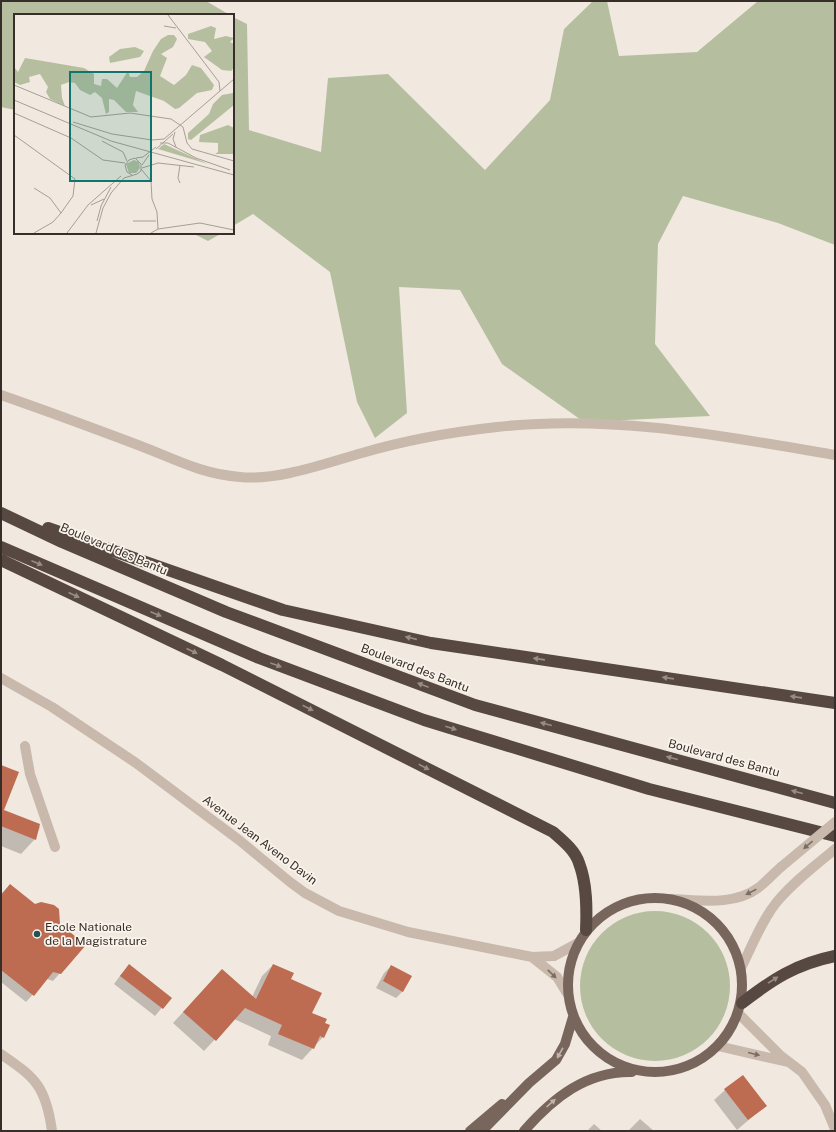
<svg xmlns="http://www.w3.org/2000/svg" width="836" height="1132" viewBox="0 0 836 1132" font-family="'Public Sans',sans-serif">
<rect width="100%" height="100%" fill="#f1e9df"/>
<path fill="#b5bfa0" d="M 1,1 L 206,1 L 230,15 L 15,15 L 15,110 L 1,107 Z
M 593,1 L 607,1 L 619,56 L 697,52 L 758,1 L 835,1 L 835,245 L 778,223 L 683,196 L 658,244 L 655,344 L 710,416 L 584,422 L 502,364 L 460,290 L 399,287 L 407,413 L 375,438 L 357,402 L 330,272 L 253,214 L 233,226 L 233,17 L 247,24 L 249,130 L 321,152 L 328,78 L 388,74 L 485,170 L 550,100 L 564,29 Z
M 192,233 L 222,233 L 208,241 Z
M580 986a75 75 0 1 1 150 0a75 75 0 1 1-150 0Z"/>
<path fill="#0003" d="M 1,766 L 2,810 L 40,827 L 35,839 L 21,854 L 1,846 Z
M 10,885 L 60,973 L 53,981 L 47,979 L 26,1002 L 1,982 L 1,894 Z
M 273,965 L 290,980 L 311,1014 L 324,1024 L 323,1037 L 302,1060 L 268,1045 L 271,1036 L 234,1019 L 204,1051 L 173,1023 L 222,970 L 252,997 L 262,976 Z
M 391,966 L 403,991 L 396,998 L 376,988 L 384,973 Z
M 122,973 L 170,998 L 155,1016 L 114,984 Z
M 725,1090 L 765,1106 L 737,1130 L 714,1100 Z
M 640,1119 L 654,1131 L 628,1131 Z
M 594,1124 L 602,1131 L 587,1131 Z"/>
<path fill="#bd6b51" d="M 1,765 L 19,772 L 4,810 L 40,824 L 36,840 L 1,826 Z
M 10,884 L 35,904 L 41,902 L 54,905 L 59,909 L 60,924 L 86,945 L 61,974 L 53,972 L 34,996 L 1,970 L 1,895 Z
M 129,964 L 172,998 L 163,1009 L 120,976 Z
M 273,964 L 294,973 L 291,979 L 322,993 L 312,1013 L 327,1019 L 325,1023 L 330,1025 L 324,1038 L 320,1036 L 314,1049 L 278,1034 L 282,1025 L 245,1008 L 216,1041 L 183,1012 L 222,969 L 256,999 Z
M 391,965 L 412,976 L 403,992 L 383,981 Z
M 743,1075 L 767,1106 L 748,1120 L 724,1089 Z"/>
<g fill="none" stroke-linecap="round" stroke-linejoin="round">
<path stroke="#c9b9ac" stroke-width="10" d="M 1,395 C 47,411 93,428 138,445 C 175,459 201,474 240,477 C 278,481 326,463 362,453 C 406,440 452,432 497,427 C 611,414 724,436 835,455
M 1,678 L 52,707 L 136,763 L 239,840 L 290,882 L 305,893 L 339,911 L 408,932 L 532,957 L 554,956 L 578,943
M 25,746 L 30,774 L 55,847
M 671,899 C 699,900 734,906 758,888 C 766,882 773,874 781,867
M 532,957 L 557,977 L 568,995
M 741,968 C 752,946 761,922 776,903 C 793,882 815,866 835,849
M 738,1013 L 781,1056 L 802,1072 L 825,1105 L 835,1129
M 718,1046 L 788,1062
M 1,1054 C 36,1078 46,1087 52,1131"/>
<path stroke="#78665c" stroke-width="10" d="M568 985a87 87 0 1 1 174 0a87 87 0 1 1-174 0Z
M 470,1131 L 502,1104
M 482,1131 L 529,1083 L 556,1060 L 565,1044 L 573,1017
M 524,1131 C 553,1098 586,1071 632,1072"/>
<path stroke="#574942" stroke-width="12" d="M 1,513 L 62,542 L 226,612 L 475,705 L 835,803
M 48,528 L 283,610 L 431,643 L 835,703
M 1,547 L 259,658 L 424,720 L 649,789 L 835,836
M 1,560 L 222,665 L 553,832 C 562,840 575,850 579,863 C 587,884 587,908 586,930
M 742,1003 C 773,979 796,964 835,956"/>
<path stroke="#c9b9ac" stroke-width="10" d="M 781,867 L 835,822"/>
</g>
<defs><path id="oneway-solid" d="M-6-.8H1V-3.2L6.5 0L1 3.2V.8H-6Z"/></defs>
<g fill="#988d86">
<use href="#oneway-solid" transform="translate(37 563) rotate(23)"/>
<use href="#oneway-solid" transform="translate(74 595) rotate(25)"/>
<use href="#oneway-solid" transform="translate(156 614) rotate(23)"/>
<use href="#oneway-solid" transform="translate(411 638) rotate(-167)"/>
<use href="#oneway-solid" transform="translate(192 651) rotate(25)"/>
<use href="#oneway-solid" transform="translate(539 659) rotate(-172)"/>
<use href="#oneway-solid" transform="translate(276 665) rotate(20)"/>
<use href="#oneway-solid" transform="translate(668 678) rotate(-172)"/>
<use href="#oneway-solid" transform="translate(423 685) rotate(-159)"/>
<use href="#oneway-solid" transform="translate(796 697) rotate(-172)"/>
<use href="#oneway-solid" transform="translate(308 708) rotate(27)"/>
<use href="#oneway-solid" transform="translate(546 724) rotate(-165)"/>
<use href="#oneway-solid" transform="translate(451 728) rotate(17)"/>
<use href="#oneway-solid" transform="translate(672 758) rotate(-165)"/>
<use href="#oneway-solid" transform="translate(424 767) rotate(28)"/>
<use href="#oneway-solid" transform="translate(797 792) rotate(-165)"/>
<use href="#oneway-solid" transform="translate(773 980) rotate(-32)"/>
</g>
<g fill="#796d64">
<use href="#oneway-solid" transform="translate(808 845) rotate(140)"/>
<use href="#oneway-solid" transform="translate(751 892) rotate(153)"/>
<use href="#oneway-solid" transform="translate(552 974) rotate(44)"/>
<use href="#oneway-solid" transform="translate(754 1054) rotate(14)"/>
</g>
<g fill="#bfb4ab">
<use href="#oneway-solid" transform="translate(560 1053) rotate(119)"/>
<use href="#oneway-solid" transform="translate(551 1103) rotate(-42)"/>
</g>
<circle fill="#225256" stroke="#f9f3eb" stroke-width="1.5" cx="37" cy="934" r="4"/>
<g text-anchor="middle" dominant-baseline="central" stroke-width="3.5" stroke-linejoin="round" paint-order="stroke">
<g font-size="12" fill="#372e2a" stroke="#f9f3eb">
<text transform="translate(114 549) rotate(23)">Boulevard des Bantu</text>
<text transform="translate(415 668) rotate(21)">Boulevard des Bantu</text>
<text transform="translate(724 758) rotate(15)">Boulevard des Bantu</text>
<text transform="translate(260 840) rotate(37)">Avenue Jean Aveno Davin</text>
</g>
<g font-size="12" fill="#372e2a" stroke="#f9f3eb" text-anchor="start">
<text x="45" y="927">Ecole Nationale<tspan x="45" dy="14">de la Magistrature</tspan></text>
</g>
</g>
<g transform="translate(14 14)">
<rect width="220" height="220" fill="#f1e9df"/>
<path d="M 197,12 L 202,14 L 200,25 L 212,22 L 220,24 L 216,28 L 220,30 L 220,54 L 217,57 L 208,56 L 190,43 L 198,37 L 191,28 L 174,25 L 174,20 ZM 154,21 L 160,21 L 163,25 L 159,33 L 147,40 L 153,44 L 146,62 L 160,71 L 172,61 L 178,51 L 187,54 L 200,71 L 198,76 L 183,79 L 165,94 L 161,95 L 150,87 L 122,77 L 119,91 L 124,98 L 112,98 L 100,86 L 95,85 L 95,98 L 92,100 L 88,84 L 81,78 L 76,81 L 66,76 L 61,69 L 55,68 L 47,71 L 48,84 L 51,92 L 36,85 L 32,78 L 34,73 L 26,60 L 15,63 L 16,68 L 6,71 L 0,68 L 0,53 L 4,58 L 11,44 L 70,54 L 80,60 L 80,70 L 87,72 L 88,65 L 93,65 L 103,74 L 114,57 L 116,63 L 123,63 L 130,57 L 139,37 L 147,25 ZM 121,33 L 130,37 L 126,43 L 96,49 L 95,43 L 106,35 ZM 219,79 L 220,91 L 177,126 L 174,125 L 174,119 L 195,100 L 199,90 L 208,81 ZM 214,111 L 220,114 L 220,140 L 201,140 L 204,138 L 204,129 L 185,128 L 186,121 ZM 150,130 L 194,150 L 144,135 ZM 120,146 L 125,148 L 126,154 L 122,159 L 115,159 L 112,150 Z" fill="#b5bfa0"/>
<path fill="none" stroke="#a79e97" stroke-width="1" d="M 154,1 L 205,68 L 206,77M 150,12 L 162,14M 0,71 L 77,103 L 116,99 L 157,105 L 169,113 L 173,129 L 178,135 L 220,147M 0,86 L 97,127 L 220,161M 0,99 L 57,124 L 89,146 L 111,149M 59,108 L 98,120 L 138,126 L 150,125M 161,118 L 159,125 L 162,133M 0,121 L 61,165 L 59,182 L 47,199 L 39,208 L 20,219M 150,125 L 220,65M 88,127 L 109,138 L 113,147M 146,129 L 154,129 L 182,144 L 216,156M 142,135 L 159,120M 122,144 L 129,143 L 142,133M 128,151 L 135,141M 166,151 L 164,164 L 166,169M 128,154 L 144,149 L 180,153M 127,155 L 137,167 L 138,185 L 143,198 L 144,215 L 137,219M 20,174 L 36,184 L 47,199M 77,191 L 90,185M 83,207 L 87,192 L 97,173M 119,207 L 142,207M 144,215 L 186,209 L 220,216M 53,219 L 74,191 L 107,162M 82,219 L 89,194 L 97,179 L 110,164 L 123,160 L 127,157 L 127,150 L 121,144 L 115,146 L 111,151 L 113,158 L 118,161"/>
<path fill="#0f766e" fill-opacity="0.15" stroke="#0f766e" stroke-width="2" d="M 56,58 L 137,58 L 137,167 L 56,167 Z"/>
<rect width="220" height="220" fill="none" stroke="#372e2a" stroke-width="2"/>
</g>
<rect width="836" height="1132" fill="none" stroke="#372e2a" stroke-width="4"/>
</svg>
